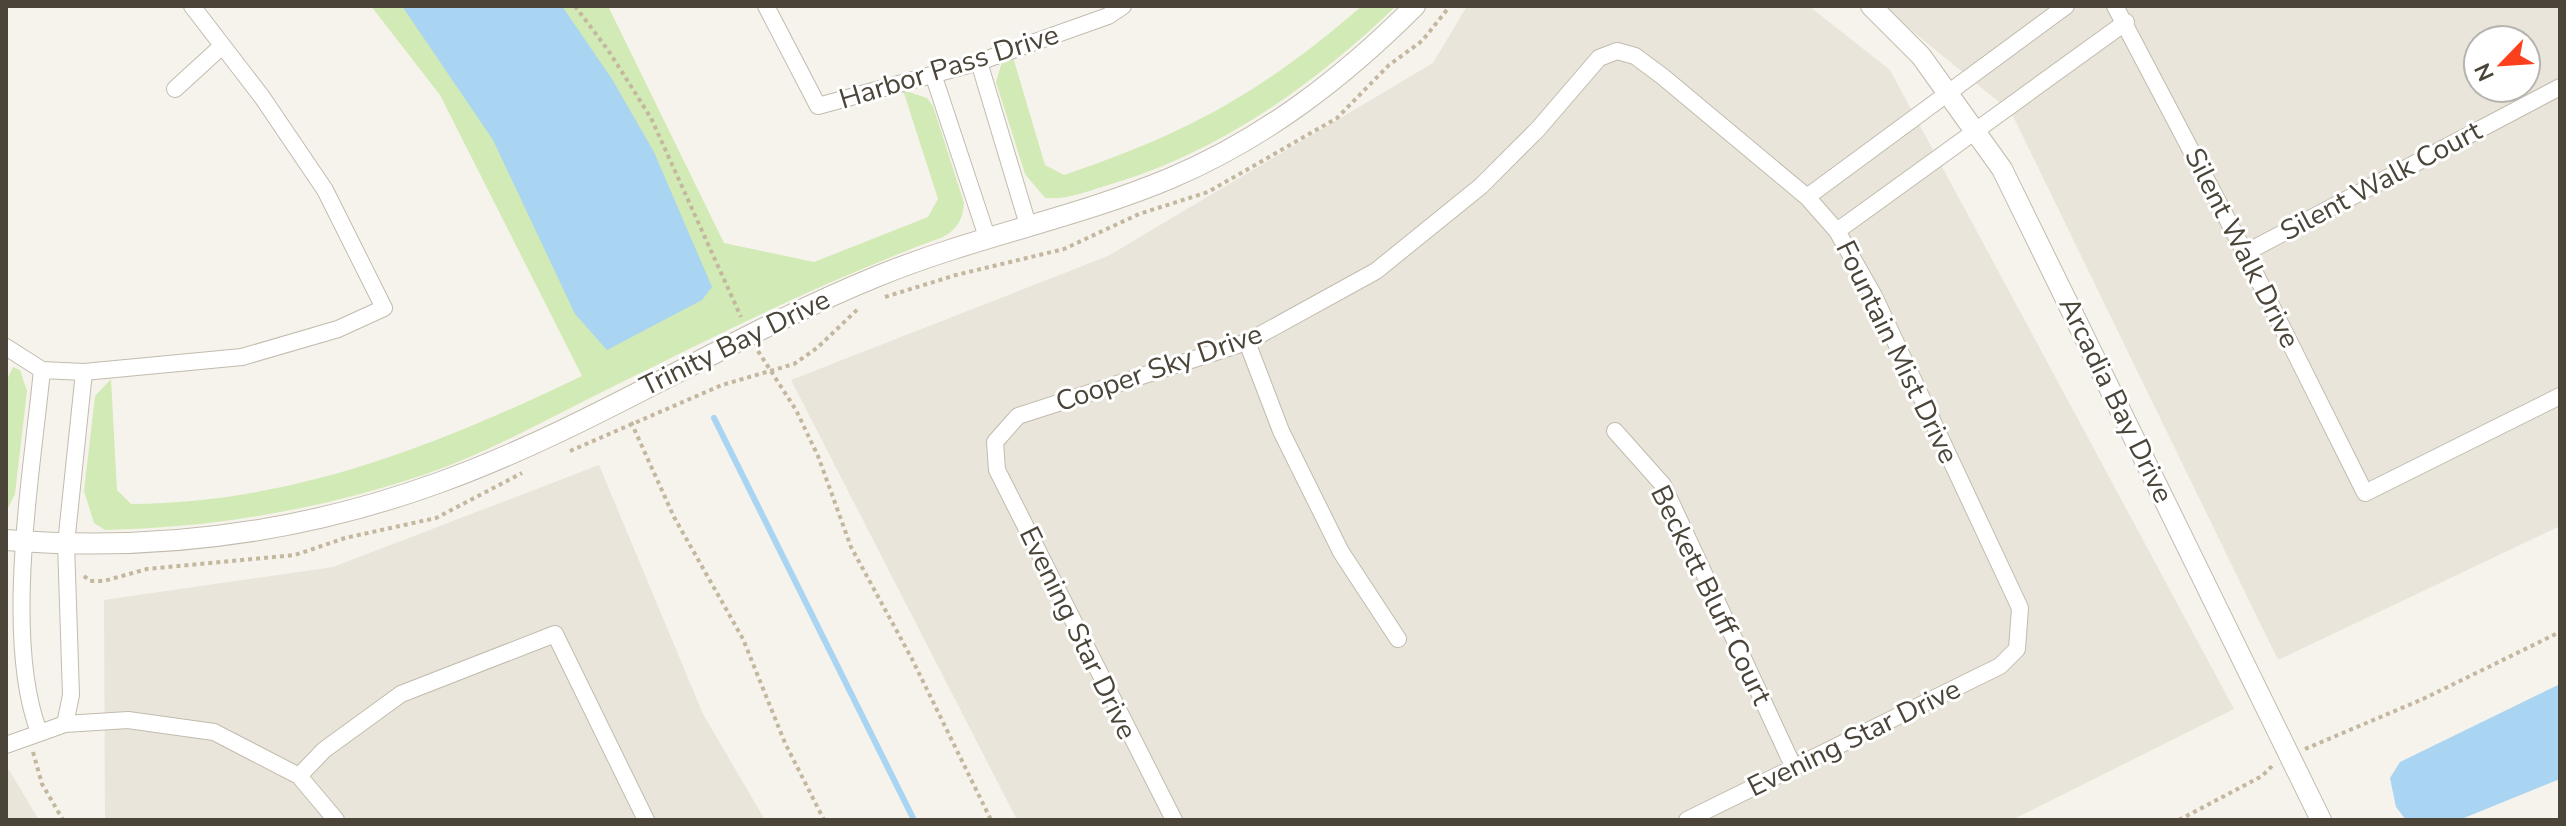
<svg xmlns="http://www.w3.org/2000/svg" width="2566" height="826" viewBox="0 0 2566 826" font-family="'Nunito Sans',sans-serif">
<rect width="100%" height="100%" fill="#f6f3ec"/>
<path fill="#eae5da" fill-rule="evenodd" d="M 1467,6 L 1809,6 L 1890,70 L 2234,709 L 2012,820 L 1017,820 L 791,380 L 1108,256 L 1433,63 Z
M 1882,6 L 2560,6 L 2560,526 L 2278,660 L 2011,112 ZM 2478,40 L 2526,40 L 2526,88 L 2478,88 Z
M 599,465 L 703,714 L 765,820 L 105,820 L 104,600 L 333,567 Z
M 6,765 L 39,820 L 6,820 Z"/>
<path fill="#d2eab5" d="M 371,6 L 608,6 L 724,243 L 814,262 L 928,217 L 938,199 L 903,90 L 927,98 L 933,106 L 964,203 C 963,220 957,229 943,237 C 828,279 721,333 612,387 C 551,417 490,452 426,474 C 323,509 214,528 105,530 L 94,523 L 84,491 L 95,396 L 111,379 L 117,490 L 131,504 C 294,503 438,445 582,376 L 440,95 Z
M 1362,6 L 1396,6 C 1313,86 1217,154 1105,186 C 1085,192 1066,200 1045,198 L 1025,174 L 996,82 L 1002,62 L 1013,57 L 1045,165 L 1064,175 C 1189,133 1262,92 1362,6 Z
M 13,367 L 20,370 L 27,391 L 15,494 L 6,512 L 6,382 Z"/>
<path fill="#a9d4f2" d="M 402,6 L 562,6 L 612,79 L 654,152 L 712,287 L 702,300 L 607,350 L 575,314 L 493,140 Z
M 2560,684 L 2560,779 L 2459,820 L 2406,820 L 2396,807 L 2390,778 L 2400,762 Z"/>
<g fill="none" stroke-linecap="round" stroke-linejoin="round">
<path stroke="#a9d4f2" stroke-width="6" d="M 714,418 L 914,820"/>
<defs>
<path id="minor" d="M 766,6 L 818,106 L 979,62 L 1108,16 L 1123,6
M 2115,6 L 2245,253 L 2365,493 L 2560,396
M 979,62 L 1028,225
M 933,74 L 987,237
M 175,89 L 222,46
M 1807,197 L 2066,6
M 1837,231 L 2126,22
M 2245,253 L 2560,87
M 1247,342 L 1281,431 L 1341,552 L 1398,639
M 6,347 L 42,370 L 84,372 L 242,357 L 338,329 L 384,308 L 325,190 L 262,97 L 192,6
M 1615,431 L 1663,485 L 1794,768
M 65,724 L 71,695 L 66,544 L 84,372
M 39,732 C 3,638 32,472 42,370
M 6,745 L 65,724 L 128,720 L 214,732 L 299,776 L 336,820
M 299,776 L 324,750 L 401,694 L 555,634 L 646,820
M 1174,820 L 997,470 L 995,442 L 1018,416 L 1247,342 L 1376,271 L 1481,186 L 1538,129 L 1599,58 L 1617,51 L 1635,56 L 1662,76 L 1807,197 L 1837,231 L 1874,296 L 2020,608 L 2017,649 L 2000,666 L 1687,820"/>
<path id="tertiary" d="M 1871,6 L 1921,56 L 2002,169 L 2321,820
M 6,540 C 153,552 300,533 438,483 C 591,428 728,337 878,276 C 973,237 1076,218 1171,178 C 1265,138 1343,78 1415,6"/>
</defs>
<use href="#minor" stroke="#c2bbae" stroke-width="18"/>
<use href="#tertiary" stroke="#c2bbae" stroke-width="22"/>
<path stroke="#c4b79f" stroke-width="4" stroke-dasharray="4 4" stroke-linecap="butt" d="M 575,6 L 608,50 L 651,118 L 741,317
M 885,297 L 956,275 L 1064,249 L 1139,214 L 1208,192 L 1337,118 L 1389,65 L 1422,41 L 1450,6
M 758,351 L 796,410 L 818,456 L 851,547 L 912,659 L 991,820
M 631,422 L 674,517 L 743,639 L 785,743 L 824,820
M 570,451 L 722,385 L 794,364 L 817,348 L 859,308
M 84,576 L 90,581 L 104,581 L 147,569 L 295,555 L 345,538 L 436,518 L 522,473
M 2305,749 L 2423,699 L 2560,632
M 33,752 L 42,784 L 63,820
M 2179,820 L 2262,776 L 2273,765"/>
<use href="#minor" stroke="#fff" stroke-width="16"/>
<use href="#tertiary" stroke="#fff" stroke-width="20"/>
</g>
<g text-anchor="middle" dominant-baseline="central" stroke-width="6" stroke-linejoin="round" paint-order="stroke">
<g font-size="28" fill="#4b4439" stroke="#fff">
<text transform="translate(949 67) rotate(-17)">Harbor Pass Drive</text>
<text transform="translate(2381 181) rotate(-28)">Silent Walk Court</text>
<text transform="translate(2242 248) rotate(63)">Silent Walk Drive</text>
<text transform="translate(735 343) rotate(-26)">Trinity Bay Drive</text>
<text transform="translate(1897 352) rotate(64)">Fountain Mist Drive</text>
<text transform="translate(1159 368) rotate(-19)">Cooper Sky Drive</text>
<text transform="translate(2116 400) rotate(64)">Arcadia Bay Drive</text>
<text transform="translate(1711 595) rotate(64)">Beckett Bluff Court</text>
<text transform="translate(1078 633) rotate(64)">Evening Star Drive</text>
<text transform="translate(1854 738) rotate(-26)">Evening Star Drive</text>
</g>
</g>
<rect width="2566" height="826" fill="none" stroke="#4b4439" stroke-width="16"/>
<g transform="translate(2502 64) rotate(245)"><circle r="38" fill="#ffffff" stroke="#b7b4b0" stroke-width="2"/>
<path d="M0-6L14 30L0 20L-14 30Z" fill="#fc3f1d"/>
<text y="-12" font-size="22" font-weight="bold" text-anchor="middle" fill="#4b4439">N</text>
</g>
</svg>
